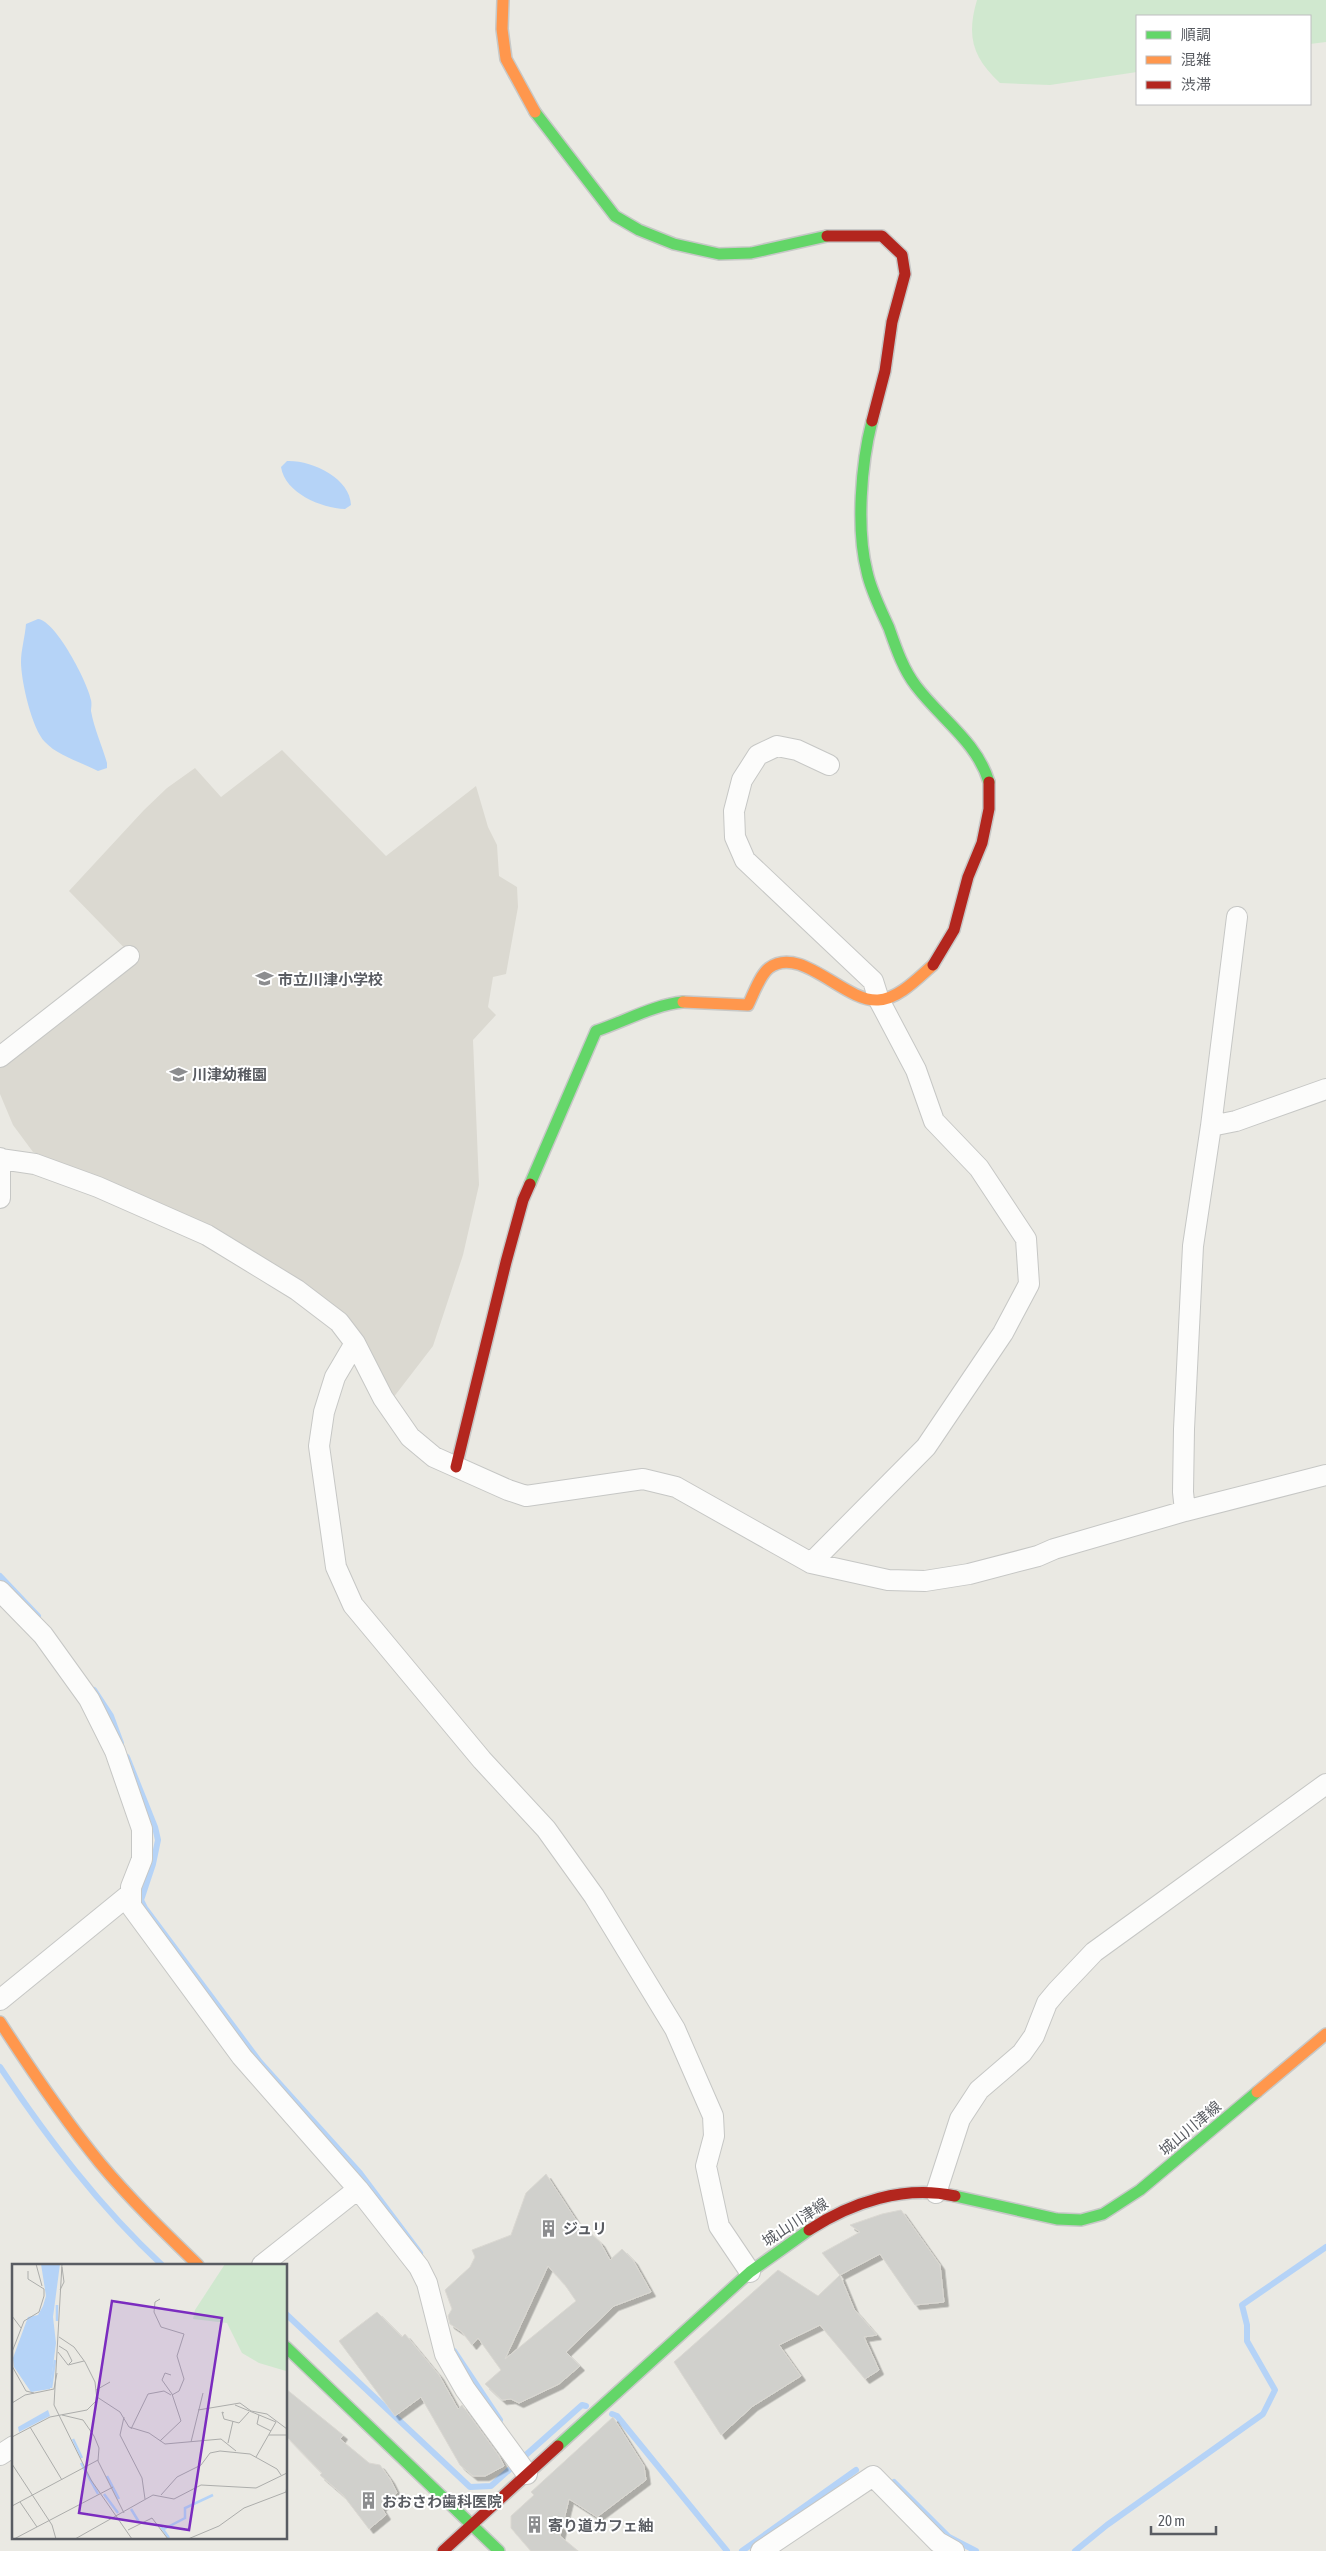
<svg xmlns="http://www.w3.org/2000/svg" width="1326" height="2551" viewBox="0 0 1326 2551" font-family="'Asap Condensed','Noto Sans JP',sans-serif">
<defs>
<filter id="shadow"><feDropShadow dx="4.5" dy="4.5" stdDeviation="0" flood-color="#0004"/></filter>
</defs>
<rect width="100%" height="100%" fill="#eae9e3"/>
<path fill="#dbd9d1" d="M 282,750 L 386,856 L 476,786 L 488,827 L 497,845 L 499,876 L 517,887 L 518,907 L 506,974 L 493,977 L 488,1007 L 496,1015 L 473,1040 L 479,1185 L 463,1255 L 433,1346 L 393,1398 L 361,1335 L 344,1313 L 322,1296 L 268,1262 L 123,1187 L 33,1152 L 13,1125 L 0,1094 L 0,1064 L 136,960 L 69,891 L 144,810 L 167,788 L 195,768 L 221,797 Z"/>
<path fill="#d0e8cf" d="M 977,0 L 1326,0 L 1326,42 L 1310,44 L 1310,16 L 1137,16 L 1137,72 L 1050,85 L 1000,83 C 973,58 966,37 977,0 Z"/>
<path fill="#b5d3f7" d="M 287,461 C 312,460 350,478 351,505 L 345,509 C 321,508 285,493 281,467 Z
M 38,619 C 56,621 88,683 91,700 C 92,704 91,708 91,711 C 94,728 102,746 107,763 L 107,768 L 98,771 C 81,762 58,756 45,742 C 32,729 21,681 21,662 C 21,650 25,637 26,624 Z"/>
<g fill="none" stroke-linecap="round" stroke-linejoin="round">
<path stroke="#b5d3f7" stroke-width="6" d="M 0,1576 L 38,1616
M 94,1690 L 111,1716 L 121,1743
M 127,1757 L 155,1827 L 158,1840 L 153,1864 L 141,1900 L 145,1908 L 260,2062 L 360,2173 L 420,2253
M 0,2067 C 48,2139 99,2206 162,2265
M 286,2314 L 470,2487 L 491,2486 L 582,2405 L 586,2406
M 454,2351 L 500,2420
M 612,2414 L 617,2416 L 727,2551
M 894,2482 L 949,2537 L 976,2551
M 742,2551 L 856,2470
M 1075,2551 L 1107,2525 L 1263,2414 L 1275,2390 L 1247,2341 L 1247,2325 L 1242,2305 L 1326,2247"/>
</g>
<path fill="#d0d0cc" stroke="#dad8d2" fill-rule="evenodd" filter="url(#shadow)" d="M 546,2174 L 576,2220 L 600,2242 L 610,2260 L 622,2249 L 633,2260 L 651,2292 L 614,2306 L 566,2352 L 580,2366 L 559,2384 L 519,2403 L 511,2399 L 502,2400 L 485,2384 L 501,2370 L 478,2338 L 472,2345 L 462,2332 L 450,2324 L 448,2316 L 452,2309 L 445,2290 L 470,2267 L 475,2257 L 472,2250 L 511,2235 L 526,2193 ZM 548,2266 L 565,2285 L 576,2301 L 505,2359 Z
M 901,2210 L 940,2265 L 944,2302 L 915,2305 L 880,2254 L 840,2275 L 822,2253 L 860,2232 L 850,2225 L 882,2214 Z
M 778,2270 L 818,2296 L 840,2275 L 854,2309 L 877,2335 L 864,2337 L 879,2370 L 865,2379 L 820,2325 L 779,2345 L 801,2376 L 753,2406 L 721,2435 L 674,2362 Z
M 377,2312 L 402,2337 L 405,2334 L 439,2375 L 458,2409 L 462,2405 L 499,2456 L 504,2466 L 485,2476 L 473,2476 L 460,2465 L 421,2397 L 395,2416 L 339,2341 Z
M 286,2389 L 343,2435 L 340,2439 L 369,2463 L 380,2465 L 390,2479 L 397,2493 L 381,2507 L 386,2515 L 369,2529 L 343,2495 L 320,2475 L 322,2473 L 286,2436 Z
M 613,2417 L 644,2466 L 646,2480 L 597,2517 L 569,2499 L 560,2536 L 578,2551 L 531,2551 L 511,2528 L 511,2516 L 534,2495 L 531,2492 Z"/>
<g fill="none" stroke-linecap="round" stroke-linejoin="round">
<defs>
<path id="street" d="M 0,1057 L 129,956
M 1211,1126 L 1236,1121 L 1326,1089
M 0,1158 L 0,1198
M 0,1159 L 35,1164 L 98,1187 L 207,1235 L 297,1290 L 339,1322 L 355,1343 L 383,1398 L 410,1437 L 434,1457 L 508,1490 L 526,1496 L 643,1479 L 676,1487 L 811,1563 L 888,1580 L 925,1581 L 969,1574 L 1038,1556 L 1054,1549 L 1185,1511 L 1326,1475
M 355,1343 L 335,1377 L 324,1412 L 319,1446 L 336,1567 L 353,1605 L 482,1760 L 546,1829 L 594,1896 L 675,2029 L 713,2116 L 714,2136 L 706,2166 L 719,2226 L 750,2272
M 1185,1511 L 1183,1492 L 1184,1429 L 1193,1246 L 1211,1126 L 1237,917
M 811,1563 L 926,1447 L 1003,1333 L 1029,1284 L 1026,1239 L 979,1168 L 934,1121 L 916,1070 L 879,1000 L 873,981 L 745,860 L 735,837 L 734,811 L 742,780 L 758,755 L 777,746 L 797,750 L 829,765
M 0,1591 L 43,1635 L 89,1699 L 115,1751 L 142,1829 L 142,1859 L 131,1887 L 131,1906 L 242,2057 L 358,2189 L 419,2267 L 427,2283 L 445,2354 L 465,2389 L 527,2474
M 0,2000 L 130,1894
M 936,2193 L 960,2119 L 979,2090 L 1022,2053 L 1034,2036 L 1047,2003 L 1057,1991 L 1094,1952 L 1326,1784
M 262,2265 L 358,2189
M 0,2455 L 14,2446
M 761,2551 L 873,2476 L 938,2542 L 954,2551"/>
<path id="fast" d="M 535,112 L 615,216 L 639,230 L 674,244 L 719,254 L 751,253 L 827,236
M 872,421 C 861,464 856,529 867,572 C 871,591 881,610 889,628 C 896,648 903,669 916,686 C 941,719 977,742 989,782
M 530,1184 L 596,1031 C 623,1022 656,1004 683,1002
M 955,2196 L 1057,2219 L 1081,2220 L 1103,2214 L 1140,2190 L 1257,2092
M 286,2347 L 499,2551
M 558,2446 L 750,2272 L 809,2230"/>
<path id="slow" d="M 503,0 L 502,29 L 506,59 L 535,112
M 683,1002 L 748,1005 C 753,995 760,975 769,968 C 801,944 844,1002 878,1000 C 899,999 919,977 933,965
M 0,2022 C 31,2070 63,2118 100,2163 C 130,2199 164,2232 198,2265
M 1257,2092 L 1326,2034"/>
<path id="jam" d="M 827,236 L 882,236 L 902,255 L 905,274 L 892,322 L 885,371 L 872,421
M 933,965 L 954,930 L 968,877 L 982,843 L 989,809 L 989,782
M 456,1467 L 506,1262 L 523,1200 L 530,1184
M 809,2230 C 852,2202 904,2185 955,2196
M 443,2551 L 558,2446"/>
</defs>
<use href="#street" stroke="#c6c7c5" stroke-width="22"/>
<use href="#fast" stroke="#c7c8c7" stroke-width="14"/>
<use href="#slow" stroke="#c7c8c7" stroke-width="14"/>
<use href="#jam" stroke="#c7c8c7" stroke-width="14"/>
<use href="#street" stroke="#fcfcfb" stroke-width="20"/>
<use href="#fast" stroke="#63d668" stroke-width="11"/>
<use href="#slow" stroke="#ff974d" stroke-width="11"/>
<use href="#jam" stroke="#b3261e" stroke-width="11"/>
</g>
<defs>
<symbol id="school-bare" viewBox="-9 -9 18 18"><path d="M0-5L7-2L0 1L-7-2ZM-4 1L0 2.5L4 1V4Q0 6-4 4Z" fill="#8c8d8f" stroke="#fff" stroke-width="2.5" paint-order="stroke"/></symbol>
<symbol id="building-bare" viewBox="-9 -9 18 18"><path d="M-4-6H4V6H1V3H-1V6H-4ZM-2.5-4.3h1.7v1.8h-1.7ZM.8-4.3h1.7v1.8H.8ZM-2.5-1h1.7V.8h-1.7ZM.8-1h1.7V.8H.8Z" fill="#8c8d8f" stroke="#fff" stroke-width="2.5" paint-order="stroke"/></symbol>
</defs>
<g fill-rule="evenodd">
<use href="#school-bare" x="252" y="966" width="25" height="25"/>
<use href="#school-bare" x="166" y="1062" width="25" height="25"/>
<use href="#building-bare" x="536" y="2216" width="25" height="25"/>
<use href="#building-bare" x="356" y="2488" width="25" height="25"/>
<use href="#building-bare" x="522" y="2512" width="25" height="25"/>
</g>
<g text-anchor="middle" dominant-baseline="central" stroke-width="4" stroke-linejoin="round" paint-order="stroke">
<g font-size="15" font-weight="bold" fill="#595c62" stroke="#fff" text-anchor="start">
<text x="278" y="979">市立川津小学校</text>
<text x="192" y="1074">川津幼稚園</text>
<text x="563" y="2228">ジュリ</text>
<text x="382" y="2501">おおさわ歯科医院</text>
<text x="548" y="2525">寄り道カフェ紬</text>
</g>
<g font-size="15" fill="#595c62" stroke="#fff">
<text transform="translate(1190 2128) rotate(-40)">城山川津線</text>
<text transform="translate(795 2222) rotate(-33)">城山川津線</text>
</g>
</g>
<g transform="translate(12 2264)">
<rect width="275" height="275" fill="#eae9e3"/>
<path d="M 213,0 L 275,0 L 275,113 L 274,107 L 247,99 L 230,89 L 215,59 L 181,55 L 183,46 Z" fill="#d0e8cf"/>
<path d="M 29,0 L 48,0 L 41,53 L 44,79 L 38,125 L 19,128 L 2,103 L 1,94 L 16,53 L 26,51 L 31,42 L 34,32 ZM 36,146 L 38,152 L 7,168 L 6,163 Z" fill="#b5d3f7"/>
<path fill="none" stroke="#b5d3f7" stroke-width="2.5" d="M 45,41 L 45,57M 39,124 L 43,96M 61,175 L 70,194M 69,199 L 86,230M 95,212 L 107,235M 92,230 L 106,249M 119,245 L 127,258M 148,261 L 157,274M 152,265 L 173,254 L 173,244 L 201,231"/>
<path fill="none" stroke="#acadab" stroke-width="1" d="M 24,0 L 30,22M 50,0 L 42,141 L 79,216 L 120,275M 48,26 L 52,18 L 50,3M 148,35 L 143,38 L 142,48 L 149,63 L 172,70 L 165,92 L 172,115 L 167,127 L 160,131M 0,52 L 9,64M 47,82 L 55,87 L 60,97 L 57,100M 0,88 L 12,57 L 27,48 L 32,32 L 32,25 L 16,15 L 16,7M 46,88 L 56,101 L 72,97M 0,102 L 14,127 L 22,129M 84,126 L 98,118M 85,133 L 108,148 L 117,163 L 137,169 L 153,180 L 209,175 L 224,187M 0,139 L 13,131 L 42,125 L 45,109M 223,141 L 264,158M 186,146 L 228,139 L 239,147 L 255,150 L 275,165M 212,149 L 210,148 L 212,155 L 227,159 L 237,148M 50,151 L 71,156 L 82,172 L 87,184 L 86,197 L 112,249M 247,151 L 245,160 L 259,167M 112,153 L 108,171 L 130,214 L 133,235M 18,163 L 50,216M 119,165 L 136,130 L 152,127 L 159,131M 257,171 L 275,171M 0,173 L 38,153 L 75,146 L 85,136 L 83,118 L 73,98 L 62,83 L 47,73M 148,177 L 169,157 L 160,130 L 150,116 L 153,109 L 159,111M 179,178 L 191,129M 216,179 L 221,157M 244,193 L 264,158M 0,200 L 40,261 L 44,275M 149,231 L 165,213 L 189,201 L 198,189 L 208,187 L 238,190 L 265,205 L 269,211M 8,238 L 25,263M 0,242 L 86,196M 116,266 L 140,254 L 156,275M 2,275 L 101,223M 63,275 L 141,231 L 162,235 L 189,221 L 244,224 L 275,209M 176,275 L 207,262 L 232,244 L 274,228 L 275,222"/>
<path fill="#7b2cbf" fill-opacity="0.15" stroke="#7b2cbf" stroke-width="2.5" d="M 100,37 L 210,54 L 177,266 L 67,249 Z"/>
<rect width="275" height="275" fill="none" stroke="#595c62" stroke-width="2.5"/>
</g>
<rect x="1136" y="15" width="175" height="90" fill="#ffffff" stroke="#bdbec0"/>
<rect x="1146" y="31" width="25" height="8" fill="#63d668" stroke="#bdbec0"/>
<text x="1181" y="40" font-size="15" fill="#595c62">順調</text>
<rect x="1146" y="56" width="25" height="8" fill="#ff974d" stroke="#bdbec0"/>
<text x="1181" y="65" font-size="15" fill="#595c62">混雑</text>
<rect x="1146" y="81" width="25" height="8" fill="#b3261e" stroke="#bdbec0"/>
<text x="1181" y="90" font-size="15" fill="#595c62">渋滞</text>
<path d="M1151 2526v8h65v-8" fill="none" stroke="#595c62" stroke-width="2.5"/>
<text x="1158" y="2526" font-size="15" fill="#595c62" stroke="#ffffff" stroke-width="4" paint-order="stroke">20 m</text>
</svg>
